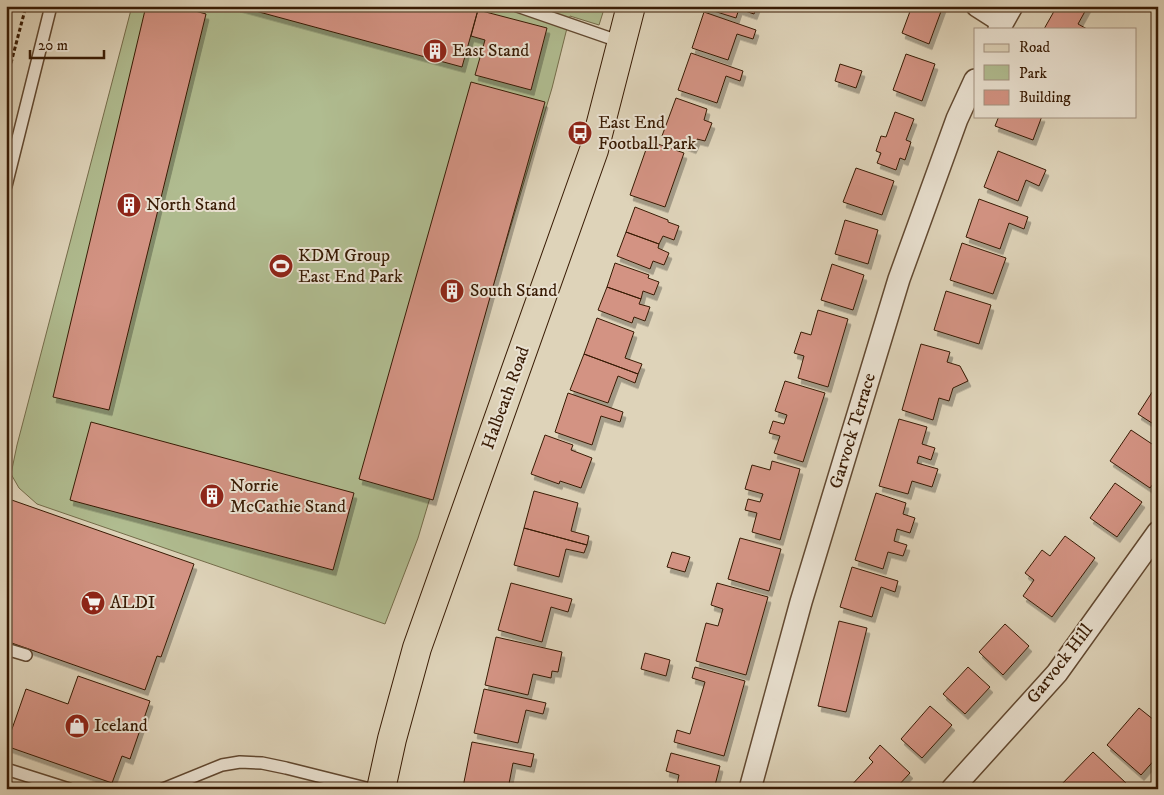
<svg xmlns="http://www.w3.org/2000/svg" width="1164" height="795" viewBox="0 0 1164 795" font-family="'IM FELL DW Pica',serif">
<defs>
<filter id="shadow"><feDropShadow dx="3" dy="5.5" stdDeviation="0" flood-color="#0004"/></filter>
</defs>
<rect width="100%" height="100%" fill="#ded3b9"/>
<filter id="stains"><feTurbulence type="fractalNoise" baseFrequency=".004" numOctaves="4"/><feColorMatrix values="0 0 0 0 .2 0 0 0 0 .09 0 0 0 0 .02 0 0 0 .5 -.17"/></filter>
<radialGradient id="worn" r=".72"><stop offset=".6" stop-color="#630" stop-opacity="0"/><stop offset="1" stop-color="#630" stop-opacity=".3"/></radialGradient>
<path fill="#b0bc90" stroke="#746c4a" d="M 132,6 L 605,6 L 599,25 L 570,16 L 552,88 L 418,538 L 385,624 L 37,504 L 19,488 L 11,474 L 17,445 Z"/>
<path fill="#d39383" stroke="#381b04" filter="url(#shadow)" d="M 146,6 L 177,6 L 206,14 L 109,410 L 53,397 Z
M 237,6 L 479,6 L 462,67 Z
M 705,6 L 757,6 L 754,14 L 739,9 L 736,18 L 704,8 Z
M 912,6 L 943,6 L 929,44 L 902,33 Z
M 1057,6 L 1088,6 L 1078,24 L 1087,29 L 1044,29 Z
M 478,10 L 547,28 L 531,90 L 475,75 L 485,40 L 471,36 Z
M 704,12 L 756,30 L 753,39 L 737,34 L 728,60 L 692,48 Z
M 691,53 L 743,71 L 740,81 L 726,76 L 717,103 L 678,90 Z
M 906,54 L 935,64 L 922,101 L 893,90 Z
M 840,64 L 862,71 L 856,88 L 835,81 Z
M 471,82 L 545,102 L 433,500 L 359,479 Z
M 676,98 L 707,109 L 704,120 L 712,123 L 705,141 L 697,139 L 693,148 L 662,136 Z
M 895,112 L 914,119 L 906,140 L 911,142 L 905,160 L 900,158 L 896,170 L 877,163 L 881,153 L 876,151 L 881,136 L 886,137 Z
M 999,116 L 1042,116 L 1033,140 L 995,126 Z
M 649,141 L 684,153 L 665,207 L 630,195 Z
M 998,151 L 1046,170 L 1039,186 L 1026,180 L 1018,201 L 984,187 Z
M 856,168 L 894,181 L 882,215 L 843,202 Z
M 979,199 L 1028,217 L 1024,229 L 1009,223 L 1000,249 L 966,237 Z
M 635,207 L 668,220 L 668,222 L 679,226 L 674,240 L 663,236 L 659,244 L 626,232 Z
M 845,220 L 878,230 L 868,264 L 835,254 Z
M 626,232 L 659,244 L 658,248 L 669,253 L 664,265 L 653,261 L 650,269 L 617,256 Z
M 962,243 L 1006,258 L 993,294 L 950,280 Z
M 615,263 L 649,275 L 648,278 L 659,282 L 654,295 L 643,291 L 641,299 L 607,287 Z
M 832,264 L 864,275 L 853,310 L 821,300 Z
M 607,287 L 641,299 L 639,304 L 650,307 L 645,321 L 634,317 L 632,323 L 598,310 Z
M 946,291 L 991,305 L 979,344 L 934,330 Z
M 818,310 L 848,319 L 828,387 L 798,378 L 804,356 L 794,353 L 801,332 L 811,335 Z
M 597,318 L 634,332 L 625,358 L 642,364 L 638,374 L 584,354 Z
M 921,344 L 950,352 L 947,362 L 960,366 L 968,381 L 953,388 L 949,401 L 939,398 L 933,420 L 902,410 Z
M 584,354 L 638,374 L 635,383 L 618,376 L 608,403 L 570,390 Z
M 785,381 L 825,393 L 803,462 L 774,453 L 780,436 L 769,433 L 773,421 L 784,424 L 787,415 L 775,411 Z
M 1158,383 L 1158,427 L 1138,414 Z
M 568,393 L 623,412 L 620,422 L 601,416 L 592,445 L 555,432 Z
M 899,419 L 927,427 L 922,444 L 935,448 L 931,460 L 919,456 L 917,463 L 938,469 L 932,487 L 912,481 L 908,494 L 879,486 Z
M 91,422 L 354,493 L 333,570 L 70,500 Z
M 1131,430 L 1158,448 L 1158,477 L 1150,488 L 1110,461 Z
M 545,435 L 573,445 L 571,450 L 592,458 L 581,488 L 560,481 L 559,484 L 531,474 Z
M 772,461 L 800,469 L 780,540 L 752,532 L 757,513 L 745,510 L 748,499 L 760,502 L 763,494 L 745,489 L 752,465 L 770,470 Z
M 1115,483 L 1142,502 L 1117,537 L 1090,518 Z
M 534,491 L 578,503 L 571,531 L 589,536 L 587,545 L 524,528 Z
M 876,493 L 906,503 L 903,514 L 915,518 L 910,533 L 897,529 L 894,541 L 907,545 L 903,556 L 888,552 L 883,569 L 855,560 Z
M 6,498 L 194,564 L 161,657 L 157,656 L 145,690 L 6,641 Z
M 524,528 L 587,545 L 584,553 L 566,549 L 559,577 L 514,565 Z
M 1065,536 L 1095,558 L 1052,617 L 1023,596 L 1034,580 L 1025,573 L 1042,550 L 1050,556 Z
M 740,538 L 781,549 L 769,591 L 728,579 Z
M 672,552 L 690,557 L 685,572 L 667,567 Z
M 852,567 L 898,581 L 895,592 L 881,587 L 872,617 L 840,607 Z
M 511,583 L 572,599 L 568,612 L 551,607 L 542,642 L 498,630 Z
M 717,583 L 768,597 L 746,675 L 696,661 L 706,623 L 718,626 L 723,609 L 711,605 Z
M 839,621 L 867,628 L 846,712 L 818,706 Z
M 1005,624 L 1029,646 L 1003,675 L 979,652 Z
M 496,637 L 562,652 L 558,672 L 552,671 L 551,678 L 533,674 L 528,695 L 485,685 Z
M 645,653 L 670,660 L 666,676 L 641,669 Z
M 695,667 L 745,681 L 724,756 L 674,742 L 677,730 L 690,734 L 705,682 L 692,678 Z
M 968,667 L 990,687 L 965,714 L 943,694 Z
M 78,676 L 150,701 L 130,759 L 122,756 L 112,783 L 6,746 L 26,689 L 68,704 Z
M 484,689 L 546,703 L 543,714 L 526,710 L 518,743 L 474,733 Z
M 930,706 L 952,725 L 922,758 L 901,739 Z
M 1139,708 L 1154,720 L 1158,716 L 1158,756 L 1141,775 L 1107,745 Z
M 472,742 L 534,754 L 531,767 L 513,763 L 508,789 L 463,787 Z
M 880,745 L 910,773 L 895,789 L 841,789 L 844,785 L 848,789 L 873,762 L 869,758 Z
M 1093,752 L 1126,783 L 1120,789 L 1057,789 Z
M 671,753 L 720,766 L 714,789 L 676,789 L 679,775 L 666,771 Z"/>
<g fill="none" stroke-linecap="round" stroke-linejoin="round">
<defs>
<path id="service" d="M 517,6 L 621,42
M 6,186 L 51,6
M 6,649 L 26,655
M 6,769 L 69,789
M 163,789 L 222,765 L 240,762 L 262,763 L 286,768 L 370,789"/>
<path id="minor" d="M 977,6 L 1002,22
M 999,29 L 1012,6
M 750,789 L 801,602 L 899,279 L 957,119 L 975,80
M 952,789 L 1057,673 L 1158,532"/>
<path id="primary" d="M 381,789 L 392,739 L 417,648 L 594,150 L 631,6"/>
</defs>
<use href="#service" stroke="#624931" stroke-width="14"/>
<use href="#minor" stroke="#624931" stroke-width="24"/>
<use href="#primary" stroke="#381b04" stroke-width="30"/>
<path stroke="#381b04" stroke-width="3" stroke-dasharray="4 2.5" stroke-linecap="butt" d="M 6,82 L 26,6"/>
<use href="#service" stroke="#eae2d2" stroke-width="11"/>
<use href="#minor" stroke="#eae2d2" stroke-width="21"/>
<use href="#primary" stroke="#ded3b9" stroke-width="28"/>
</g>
<defs>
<symbol id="building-disc" viewBox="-11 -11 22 22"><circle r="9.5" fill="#8f2418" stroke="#eae2d2"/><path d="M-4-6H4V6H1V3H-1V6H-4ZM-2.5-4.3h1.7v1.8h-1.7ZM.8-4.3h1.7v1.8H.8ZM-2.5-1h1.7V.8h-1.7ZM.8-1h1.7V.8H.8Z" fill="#fff"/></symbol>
<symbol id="bus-disc" viewBox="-11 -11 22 22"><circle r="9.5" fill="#8f2418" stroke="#eae2d2"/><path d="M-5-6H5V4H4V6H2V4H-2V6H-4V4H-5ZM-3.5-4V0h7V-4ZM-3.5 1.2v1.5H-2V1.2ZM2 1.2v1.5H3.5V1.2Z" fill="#fff"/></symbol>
<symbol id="stadium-disc" viewBox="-11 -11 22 22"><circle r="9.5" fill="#8f2418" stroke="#eae2d2"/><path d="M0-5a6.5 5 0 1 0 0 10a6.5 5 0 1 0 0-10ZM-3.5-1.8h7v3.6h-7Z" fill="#fff"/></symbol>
<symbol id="supermarket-disc" viewBox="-11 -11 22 22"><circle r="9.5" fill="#8f2418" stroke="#eae2d2"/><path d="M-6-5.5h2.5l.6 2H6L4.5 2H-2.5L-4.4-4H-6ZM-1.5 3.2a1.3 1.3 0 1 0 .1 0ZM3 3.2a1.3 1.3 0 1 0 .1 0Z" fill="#fff"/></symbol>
<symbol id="shop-disc" viewBox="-11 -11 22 22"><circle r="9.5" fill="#8f2418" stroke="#eae2d2"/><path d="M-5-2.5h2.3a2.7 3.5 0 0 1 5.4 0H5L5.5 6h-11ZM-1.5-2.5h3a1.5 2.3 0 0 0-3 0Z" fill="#fff"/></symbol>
</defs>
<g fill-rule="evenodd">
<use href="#building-disc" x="421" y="37" width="28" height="28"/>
<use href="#bus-disc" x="566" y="119" width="28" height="28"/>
<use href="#building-disc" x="115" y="191" width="28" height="28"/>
<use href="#stadium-disc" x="267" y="252" width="28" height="28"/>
<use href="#building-disc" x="438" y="277" width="28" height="28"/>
<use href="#building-disc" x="198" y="482" width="28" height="28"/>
<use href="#supermarket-disc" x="79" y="589" width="28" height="28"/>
<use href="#shop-disc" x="63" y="712" width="28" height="28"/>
</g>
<g text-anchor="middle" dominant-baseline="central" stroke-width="4" stroke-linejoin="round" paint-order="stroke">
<g font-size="18" fill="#381b04" stroke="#eae2d2" text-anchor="start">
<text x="452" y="51">East Stand</text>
<text x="598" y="123">East End<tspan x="598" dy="21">Football Park</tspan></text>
<text x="146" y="205">North Stand</text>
<text x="298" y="256">KDM Group<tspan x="298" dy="21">East End Park</tspan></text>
<text x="470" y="291">South Stand</text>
<text x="230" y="486">Norrie<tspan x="230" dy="21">McCathie Stand</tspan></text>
<text x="110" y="603">ALDI</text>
<text x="94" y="726">Iceland</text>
</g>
<g font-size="18" fill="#381b04" stroke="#eae2d2">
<text transform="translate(506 398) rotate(-70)">Halbeath Road</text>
<text transform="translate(853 431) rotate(-73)">Garvock Terrace</text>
<text transform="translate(1060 664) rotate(-52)">Garvock Hill</text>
</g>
</g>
<rect width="1164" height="795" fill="none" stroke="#ded3b9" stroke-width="25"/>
<rect x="8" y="8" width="1149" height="780" fill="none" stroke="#381b04" stroke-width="2.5"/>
<rect x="12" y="12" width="1139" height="770" fill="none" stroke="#381b04"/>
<rect x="974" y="28" width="162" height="90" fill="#eae2d2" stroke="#a39280"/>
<rect x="984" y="44" width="25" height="8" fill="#ded3b9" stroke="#a39280"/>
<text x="1019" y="52" font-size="15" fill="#381b04">Road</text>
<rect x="984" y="65" width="25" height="15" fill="#b0bc90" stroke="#a39280"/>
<text x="1019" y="78" font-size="15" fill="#381b04">Park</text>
<rect x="984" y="90" width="25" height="15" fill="#d39383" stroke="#a39280"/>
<text x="1019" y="102" font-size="15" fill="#381b04">Building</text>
<path d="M30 50v8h74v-8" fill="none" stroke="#381b04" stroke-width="2.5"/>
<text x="38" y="50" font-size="15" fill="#381b04" stroke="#eae2d2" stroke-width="4" paint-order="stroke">20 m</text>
<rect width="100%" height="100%" filter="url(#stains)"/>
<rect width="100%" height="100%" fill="url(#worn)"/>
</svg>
